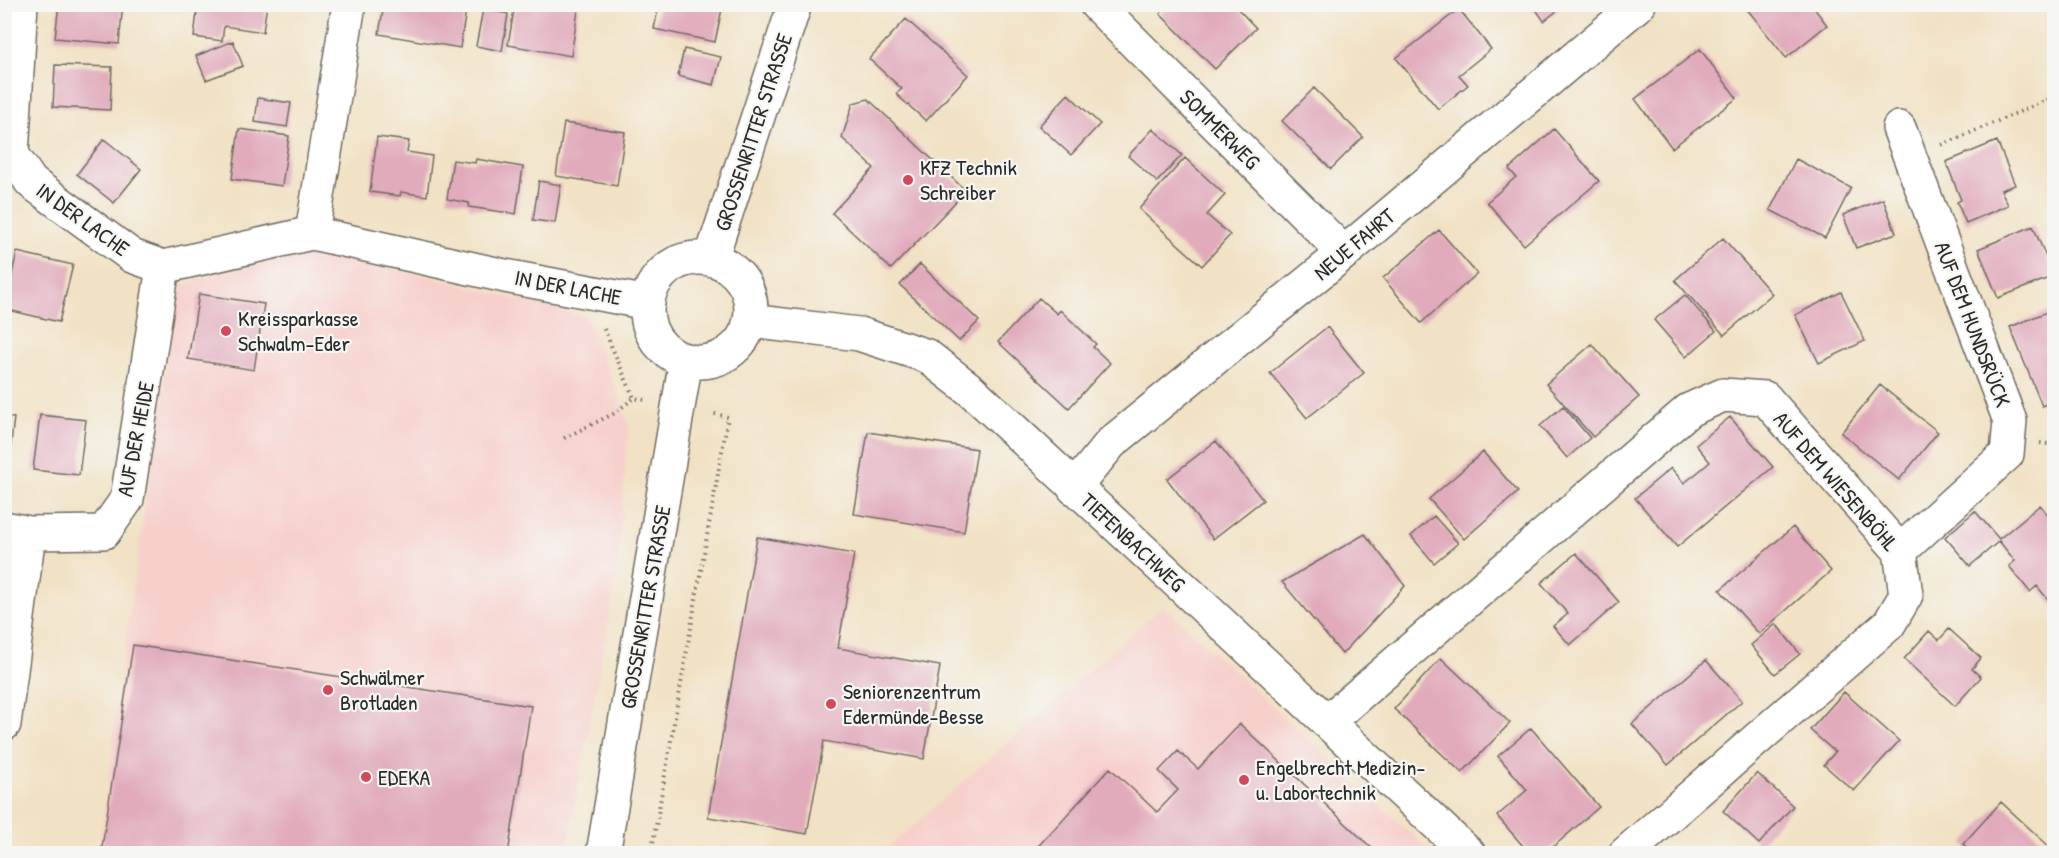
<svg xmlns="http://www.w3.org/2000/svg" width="2059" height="858" viewBox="0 0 2059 858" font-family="'Patrick Hand',sans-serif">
<rect width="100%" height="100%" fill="#f6f6f2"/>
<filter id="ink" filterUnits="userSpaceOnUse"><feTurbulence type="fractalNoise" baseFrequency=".0167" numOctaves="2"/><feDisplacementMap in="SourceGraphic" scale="12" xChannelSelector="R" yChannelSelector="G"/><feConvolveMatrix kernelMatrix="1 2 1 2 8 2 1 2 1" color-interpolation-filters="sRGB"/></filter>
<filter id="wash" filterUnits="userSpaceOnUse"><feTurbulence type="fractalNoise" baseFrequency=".008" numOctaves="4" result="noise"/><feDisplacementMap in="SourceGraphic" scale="24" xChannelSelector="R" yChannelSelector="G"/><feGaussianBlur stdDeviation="1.35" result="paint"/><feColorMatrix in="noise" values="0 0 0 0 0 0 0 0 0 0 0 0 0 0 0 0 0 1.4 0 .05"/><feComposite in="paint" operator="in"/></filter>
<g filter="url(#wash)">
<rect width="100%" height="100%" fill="#f1e2c5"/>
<path fill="#f7d0cc" d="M 313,247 L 587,317 L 629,425 L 616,580 L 566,853 L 99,854 L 127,628 L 168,356 L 181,285 Z
M 1163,606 L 1432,853 L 881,854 Z"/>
<g id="blocks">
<path fill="#e1abbc" d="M 59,4 L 123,4 L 119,44 L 55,38 Z
M 198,4 L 267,4 L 263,32 L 224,26 L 222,41 L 194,37 Z
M 384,4 L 467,4 L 460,48 L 379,34 Z
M 515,4 L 579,4 L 571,56 L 508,45 Z
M 659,4 L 723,4 L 715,42 L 654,29 Z
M 1169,4 L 1238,4 L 1236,7 L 1256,28 L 1215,69 L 1160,14 Z
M 1532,4 L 1566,4 L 1544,21 Z
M 1743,4 L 1811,4 L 1827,25 L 1786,58 Z
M 483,9 L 508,14 L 502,51 L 476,46 Z
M 1459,9 L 1491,49 L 1459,75 L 1468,85 L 1438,109 L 1396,58 Z
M 906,19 L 968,75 L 926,121 L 896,94 L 902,89 L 869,59 Z
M 233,41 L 243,66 L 206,80 L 196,56 Z
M 684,49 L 721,57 L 714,85 L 678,76 Z
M 1700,49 L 1737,98 L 1672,148 L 1635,99 Z
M 55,65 L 112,67 L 110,110 L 53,107 Z
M 1314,88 L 1363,137 L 1331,169 L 1282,121 Z
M 1068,94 L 1100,124 L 1071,155 L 1039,126 Z
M 258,98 L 291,103 L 287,127 L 255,122 Z
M 868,99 L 966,191 L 891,269 L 832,213 L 874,168 L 842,138 L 853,103 Z
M 564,123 L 625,132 L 617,186 L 556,176 Z
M 239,129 L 289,136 L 282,186 L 232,179 Z
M 1153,129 L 1182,155 L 1157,182 L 1128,156 Z
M 1554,129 L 1599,181 L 1524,245 L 1487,202 L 1516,177 L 1509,169 Z
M 377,137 L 409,141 L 407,152 L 432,156 L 427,196 L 401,192 L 400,196 L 370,192 Z
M 104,139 L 141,169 L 114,203 L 77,174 Z
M 1997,141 L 2015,185 L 2001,190 L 2008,205 L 1966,223 L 1957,202 L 1961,200 L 1946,162 Z
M 1185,158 L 1225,195 L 1207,215 L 1230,235 L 1202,266 L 1139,209 Z
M 476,159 L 523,167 L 516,214 L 469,207 L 469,203 L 447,199 L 453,160 L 475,163 Z
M 1796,159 L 1851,188 L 1825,238 L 1770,210 Z
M 539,181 L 561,185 L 555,223 L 533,220 Z
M 1883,199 L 1896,233 L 1856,248 L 1843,215 Z
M 2033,226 L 2054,276 L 1998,298 L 1978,249 Z
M 1439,230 L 1477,274 L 1421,323 L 1383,278 Z
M 1723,238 L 1772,294 L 1724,335 L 1675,280 Z
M 17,252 L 73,265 L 59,322 L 4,309 Z
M 920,264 L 979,321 L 959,341 L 900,285 Z
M 1841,292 L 1865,341 L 1819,363 L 1795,315 Z
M 199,294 L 264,304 L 254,370 L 188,359 Z
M 1685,295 L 1716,331 L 1686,357 L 1654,320 Z
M 1039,298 L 1057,314 L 1060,310 L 1096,344 L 1093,347 L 1110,363 L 1069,408 L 998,342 Z
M 2054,309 L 2054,400 L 2042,406 L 2010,327 Z
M 1327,327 L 1364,373 L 1307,418 L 1270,373 Z
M 1592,344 L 1639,397 L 1593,437 L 1546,384 Z
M 1880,385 L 1938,432 L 1899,480 L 1841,433 Z
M 1563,406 L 1590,438 L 1567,458 L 1540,426 Z
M 40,415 L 86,420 L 79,475 L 33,470 Z
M 4,417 L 14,418 L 7,476 L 4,475 Z
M 1730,417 L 1773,467 L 1677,547 L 1635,498 L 1671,468 L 1684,483 L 1697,473 L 1710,462 L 1696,445 Z
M 868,432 L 977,449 L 964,532 L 854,514 Z
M 1216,441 L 1263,500 L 1213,539 L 1167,479 Z
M 1483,452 L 1518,492 L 1464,539 L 1429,499 Z
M 2040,505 L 2054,523 L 2054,607 L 2037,586 L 2030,592 L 2009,566 L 2015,561 L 1999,541 L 1970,566 L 1945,537 L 1975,511 L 1999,539 Z
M 1434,516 L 1458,543 L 1434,563 L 1411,536 Z
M 1793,527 L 1831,571 L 1759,634 L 1720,590 Z
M 1365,534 L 1405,586 L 1342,654 L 1282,582 Z
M 757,537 L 854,554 L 838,648 L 940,666 L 924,759 L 824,741 L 807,834 L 708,817 Z
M 1576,553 L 1619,602 L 1570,645 L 1553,626 L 1568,614 L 1541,583 Z
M 1776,624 L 1800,654 L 1775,674 L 1751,645 Z
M 1949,629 L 1981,658 L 1972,669 L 1981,677 L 1955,706 L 1904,659 L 1929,631 L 1939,640 Z
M 133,645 L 531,706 L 508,854 L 101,854 Z
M 1441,658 L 1510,723 L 1462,773 L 1394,709 Z
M 1706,660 L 1742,701 L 1668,765 L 1632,724 Z
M 1844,692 L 1899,741 L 1854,791 L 1824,765 L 1835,752 L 1810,730 Z
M 1240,724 L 1378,854 L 1031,854 L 1110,768 L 1157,812 L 1178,790 L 1159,771 L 1178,751 L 1198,769 Z
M 1531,728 L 1599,807 L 1545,854 L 1530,854 L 1497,816 L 1527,790 L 1498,756 Z
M 1757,773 L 1793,806 L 1759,844 L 1723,811 Z
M 2001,802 L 2054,851 L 2054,854 L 1973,854 L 1963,844 Z"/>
</g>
</g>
<g filter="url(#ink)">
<use href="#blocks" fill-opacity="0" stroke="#706b61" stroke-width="1.5"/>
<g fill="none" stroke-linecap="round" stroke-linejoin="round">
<defs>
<path id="minor" d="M 21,4 L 12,154 L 31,182 L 132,256 L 163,267 L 312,233 L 505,276 L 648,303
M 1096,4 L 1344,253
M 1899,128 L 2010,421 L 2007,454 L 1900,551
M 312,233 L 349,4
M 750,321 L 859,334 L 927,356 L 972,391 L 1469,854
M 1074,488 L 1111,443 L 1344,253 L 1639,4
M 4,528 L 29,533 L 104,532 L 127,499 L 163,267
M 1327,722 L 1689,410 L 1723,395 L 1765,398 L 1900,551 L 1906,595 L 1889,624 L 1625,854
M 4,724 L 29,533"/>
<path id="major" d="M647 310a52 52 0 1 1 104 0a52 52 0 1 1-104 0Z
M 711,259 L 795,4
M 603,854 L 686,360"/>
</defs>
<use href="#minor" stroke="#706b61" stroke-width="36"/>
<use href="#major" stroke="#706b61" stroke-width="36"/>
<path stroke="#706b61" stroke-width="4" stroke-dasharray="1.5 4.5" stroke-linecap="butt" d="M 2049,4 L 2054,19
M 1942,145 L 2054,97
M 604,329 L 634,398 L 645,400
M 564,438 L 613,414 L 634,398
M 2040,443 L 2054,445
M 651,854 L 728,417 L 711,413"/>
<use href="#minor" stroke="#fff" stroke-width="33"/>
<use href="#major" stroke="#fff" stroke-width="33"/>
</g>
</g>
<g fill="#d1495b" stroke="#f6f6f2" stroke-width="2">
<circle cx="908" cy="180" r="6"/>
<circle cx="226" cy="331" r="6"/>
<circle cx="328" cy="690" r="6"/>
<circle cx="831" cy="704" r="6"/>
<circle cx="366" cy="777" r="6"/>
<circle cx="1244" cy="780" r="6"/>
</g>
<g text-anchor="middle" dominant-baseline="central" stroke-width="4.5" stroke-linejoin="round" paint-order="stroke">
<g font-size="22" fill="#2b2b2b" stroke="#f6f6f2">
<text transform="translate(1220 129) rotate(45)">SOMMERWEG</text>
<text transform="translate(753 132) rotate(-72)">GROSSENRITTER STRASSE</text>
<text transform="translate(83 219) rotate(36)">IN DER LACHE</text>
<text transform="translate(1354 244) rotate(-40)">NEUE FAHRT</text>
<text transform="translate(568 287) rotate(11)">IN DER LACHE</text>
<text transform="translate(1973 324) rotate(69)">AUF DEM HUNDSRÜCK</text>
<text transform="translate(135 439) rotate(-79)">AUF DER HEIDE</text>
<text transform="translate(1836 481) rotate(49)">AUF DEM WIESENBÖHL</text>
<text transform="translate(1133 542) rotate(43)">TIEFENBACHWEG</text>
<text transform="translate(645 607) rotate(-80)">GROSSENRITTER STRASSE</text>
</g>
<g font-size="22" fill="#2b2b2b" stroke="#f6f6f2" text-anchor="start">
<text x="920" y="167">KFZ Technik<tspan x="920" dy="25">Schreiber</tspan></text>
<text x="238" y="318">Kreissparkasse<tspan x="238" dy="25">Schwalm-Eder</tspan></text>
<text x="340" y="677">Schwälmer<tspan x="340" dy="25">Brotladen</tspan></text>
<text x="843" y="691">Seniorenzentrum<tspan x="843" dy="25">Edermünde-Besse</tspan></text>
<text x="1256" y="767">Engelbrecht Medizin-<tspan x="1256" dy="25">u. Labortechnik</tspan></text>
<text x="378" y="777">EDEKA</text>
</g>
</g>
<rect width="2059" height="858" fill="none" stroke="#f6f6f2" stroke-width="24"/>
</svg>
